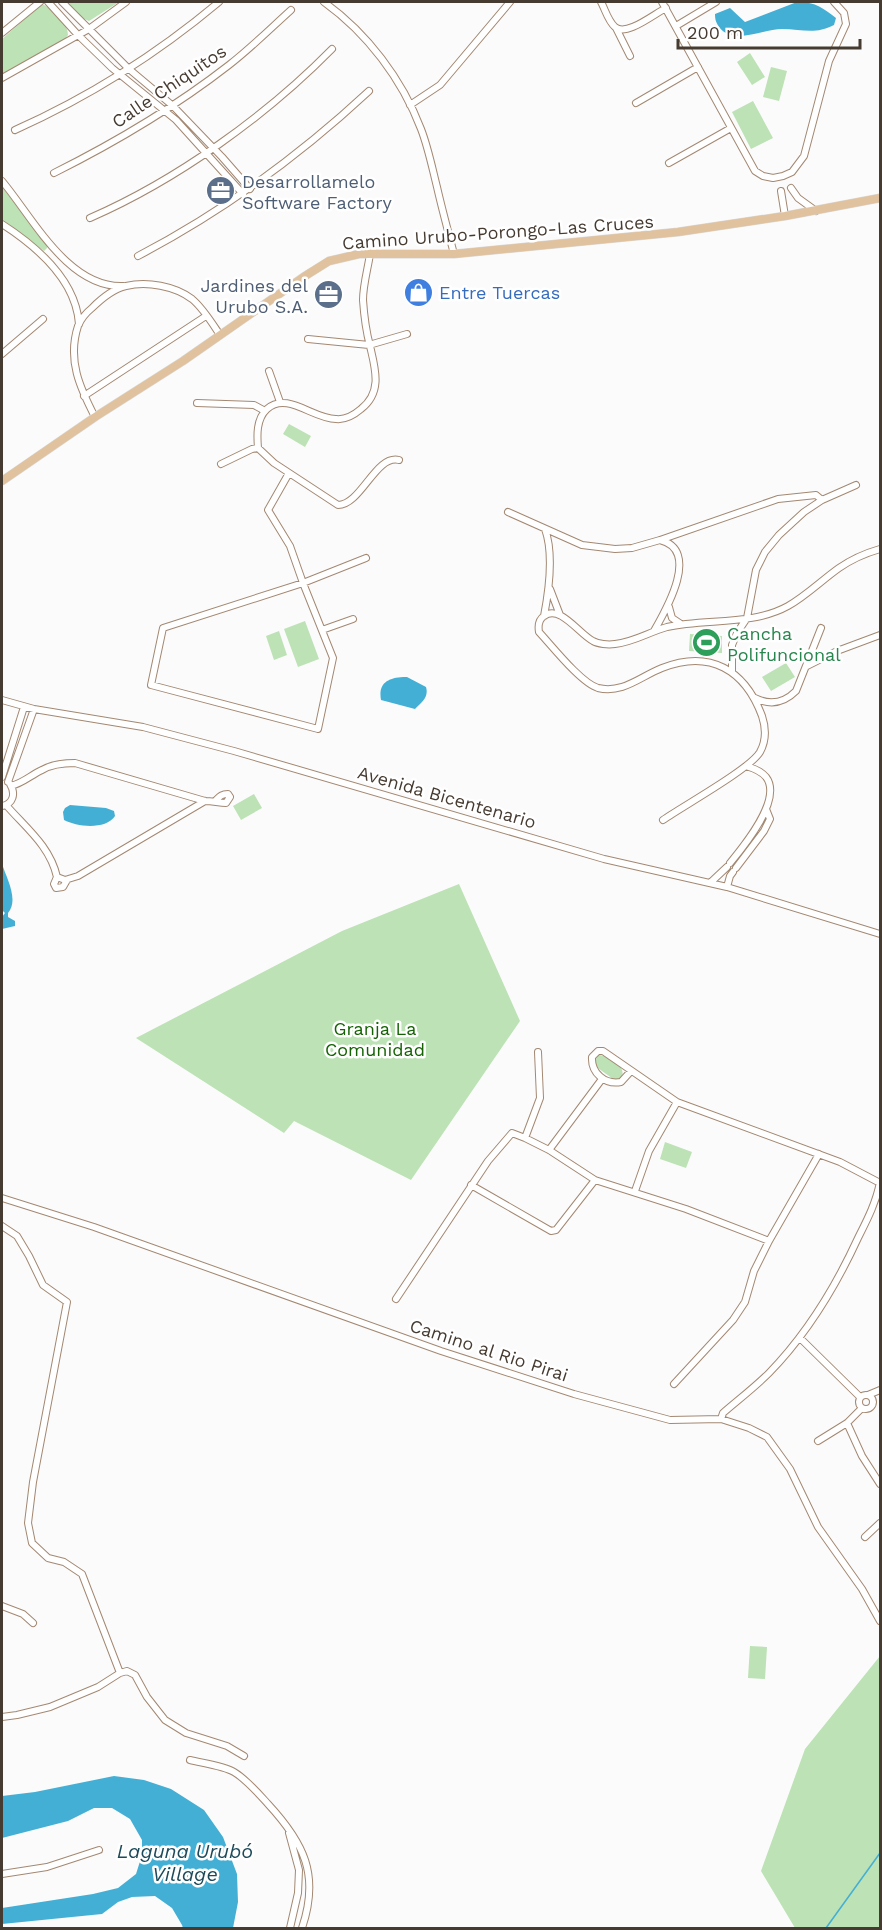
<svg xmlns="http://www.w3.org/2000/svg" width="882" height="1930" viewBox="0 0 882 1930" font-family="'Work Sans',sans-serif">
<rect width="100%" height="100%" fill="#fbfbfb"/>
<path fill="#bce2b5" d="M 66,2 L 119,2 L 89,21 L 82,18 Z
M 42,4 C 53,9 68,22 68,35 L 65,39 L 2,74 L 2,39 Z
M 750,53 L 765,77 L 752,85 L 737,62 Z
M 771,67 L 787,71 L 779,101 L 763,97 Z
M 753,101 L 773,138 L 751,149 L 732,112 Z
M 2,187 L 47,245 L 47,248 L 44,251 L 2,219 Z
M 289,424 L 311,436 L 305,447 L 283,434 Z
M 305,621 L 319,659 L 298,667 L 284,629 Z
M 279,631 L 287,655 L 274,660 L 266,636 Z
M 690,634 L 722,636 L 722,653 L 689,651 Z
M 786,663 L 795,677 L 771,691 L 762,677 Z
M 254,794 L 262,808 L 241,820 L 233,806 Z
M 459,884 L 520,1021 L 411,1180 L 294,1121 L 284,1133 L 136,1038 L 342,931 Z
M 599,1055 C 610,1056 626,1066 622,1077 L 616,1081 L 595,1066 L 595,1060 Z
M 665,1142 L 692,1152 L 686,1168 L 660,1159 Z
M 750,1646 L 767,1647 L 765,1679 L 748,1678 Z
M 880,1656 L 880,1928 L 795,1928 L 761,1871 L 805,1749 Z"/>
<path fill="#44afd5" d="M 797,2 C 813,1 824,8 836,18 L 834,25 C 815,35 802,29 782,29 C 763,29 733,46 719,27 C 716,22 715,20 715,14 L 730,8 L 745,22 Z
M 403,677 L 407,677 L 426,687 C 429,697 422,702 415,709 L 381,700 C 378,683 388,678 403,677 Z
M 70,805 L 106,808 L 114,811 L 115,816 C 106,830 77,827 64,820 L 63,812 L 65,808 Z
M 2,864 C 7,879 19,900 8,913 L 8,917 L 15,921 L 15,926 L 2,929 L 2,917 L 5,913 L 2,910 Z
M 114,1776 L 144,1780 L 171,1789 L 204,1810 L 223,1837 L 237,1874 L 238,1902 L 233,1928 L 183,1928 L 182,1925 L 172,1908 L 155,1896 L 132,1897 L 118,1902 L 102,1914 L 2,1924 L 2,1908 L 93,1894 L 118,1888 L 136,1874 L 142,1855 L 142,1840 L 130,1819 L 112,1808 L 94,1808 L 68,1821 L 2,1838 L 2,1796 L 35,1792 Z"/>
<g fill="none" stroke-linecap="round" stroke-linejoin="round">
<path stroke="#44afd5" stroke-width="1.5" d="M 826,1928 L 880,1853"/>
<defs>
<path id="minor" d="M 48,2 L 78,35 L 112,68 L 176,120 L 243,194
M 62,2 L 129,69 L 173,106 L 222,157 L 250,189
M 324,2 C 367,33 402,79 421,129 C 428,147 432,167 437,187 C 442,209 448,231 454,254
M 601,2 C 605,9 608,21 615,27 C 626,37 654,14 666,8
M 662,2 L 755,171 L 763,176 L 773,178 L 783,176 L 792,172 L 804,156 L 829,61 L 846,24 L 844,13 L 834,2
M 676,26 L 716,2
M 616,28 L 630,56
M 2,33 L 40,2
M 2,78 L 89,29 L 126,2
M 636,103 L 698,67
M 410,105 L 440,85 L 510,2
M 15,130 C 89,97 157,54 219,2
M 669,163 L 731,128
M 54,173 C 116,142 175,107 229,65 C 251,48 271,28 291,10
M 2,181 C 33,218 68,288 123,286
M 791,188 L 798,198 L 816,211
M 781,191 L 785,216
M 90,218 C 177,180 266,116 332,49
M 2,224 C 36,246 76,280 79,324
M 370,254 C 368,268 363,285 363,300 C 364,315 366,331 370,346 C 375,368 383,392 361,409 C 354,415 345,420 336,419 C 313,419 287,391 267,409 C 256,419 257,436 258,448 L 274,463 L 338,505 C 361,505 376,454 399,460
M 138,256 C 224,211 298,157 369,91
M 308,339 L 369,345 L 407,334
M 2,354 L 43,319
M 269,371 L 280,402
M 84,396 L 206,316
M 197,403 L 254,405 L 265,411
M 95,417 C 80,388 67,360 78,326 C 81,319 87,312 92,308 C 101,299 113,289 126,286 C 147,281 175,286 192,299 C 203,308 212,323 220,335
M 221,464 L 252,449 L 258,448
M 289,473 L 268,510 L 290,546 L 303,583 L 333,658 L 318,729 L 151,685 L 163,628 L 303,583 L 366,558
M 508,512 L 582,545 L 615,549 L 632,548 L 660,540 L 778,499 L 816,495 L 822,500
M 550,589 L 560,615
M 669,607 L 672,618 L 681,624
M 544,616 C 549,590 554,554 545,529
M 322,630 L 353,619
M 654,631 C 666,610 701,550 660,540
M 807,666 L 837,651 L 880,635
M 732,671 L 732,645 L 737,633 L 747,618 L 756,570 L 765,552 L 779,535 L 804,512 L 822,500 L 856,485
M 755,698 C 771,706 784,703 796,691 L 821,628
M 2,700 L 34,709 L 143,727 L 234,751 L 604,859 L 727,887 L 880,934
M 2,777 L 24,707
M 8,782 L 34,709
M 11,786 C 23,783 31,775 42,770 C 52,764 63,763 75,763 L 205,801 C 213,801 219,803 226,803 L 230,797 L 228,794 C 222,794 220,796 216,800
M 6,805 C 26,828 50,846 57,877 L 65,880 L 78,876 L 205,801
M 2,806 C 13,804 16,794 10,784
M 663,820 C 683,806 750,769 760,752 C 766,741 766,728 762,716 C 745,670 710,649 662,668 C 641,676 623,694 598,688 C 581,683 552,646 539,632 C 538,626 538,620 544,616 C 560,604 579,634 593,641 C 598,644 608,645 615,644 C 634,642 649,632 667,627 C 706,618 752,626 788,606 C 806,596 822,580 839,568 C 852,559 866,553 880,549
M 730,863 C 744,846 783,799 766,777 C 761,771 753,768 746,766
M 736,868 L 764,831 L 770,819 L 766,809
M 57,877 L 54,884 L 56,888 L 63,887 L 67,880
M 710,883 L 727,867
M 727,887 L 730,876 L 733,872
M 631,1071 L 621,1082 C 605,1085 591,1073 592,1057 L 598,1051 L 603,1051 L 677,1102 L 840,1162 L 880,1183
M 525,1138 L 540,1098 L 538,1052
M 549,1150 L 602,1079
M 471,1185 L 551,1231 L 556,1230 L 595,1180
M 635,1191 L 649,1151 L 677,1102
M 2,1198 L 94,1227 L 441,1351 L 574,1394 L 670,1420 L 721,1419 L 749,1428 L 767,1437 L 790,1469 L 818,1527 L 862,1589 L 880,1621
M 2,1226 L 17,1236 L 29,1256 L 43,1285 L 67,1302 L 33,1482 L 28,1523 L 32,1543 L 48,1558 L 64,1562 L 82,1574 L 120,1673
M 396,1299 L 488,1161 L 512,1133 L 525,1138 L 549,1150 L 595,1180 L 686,1209 L 769,1241
M 800,1338 L 860,1397
M 674,1384 L 733,1320 L 745,1302 L 754,1271 L 769,1241 L 819,1154
M859 1402a7 7 0 1 1 14 0a7 7 0 1 1-14 0Z
M 868,1395 L 880,1390
M 721,1419 L 723,1413 C 738,1400 755,1387 769,1373 C 807,1334 835,1288 858,1238 C 867,1220 876,1203 880,1182
M 847,1423 L 862,1456 L 880,1484
M 818,1441 L 847,1423 L 862,1408
M 865,1537 L 880,1523
M 2,1606 L 23,1614 L 33,1623
M 2,1717 L 17,1715 L 50,1707 L 98,1687 L 120,1673 L 127,1671 L 135,1675 L 147,1697 L 165,1720 L 186,1733 L 227,1746 L 244,1756
M 190,1760 C 202,1763 224,1766 234,1772 C 246,1779 258,1793 268,1804 C 304,1843 320,1875 302,1928
M 289,1833 L 299,1870 L 298,1893 L 290,1928
M 2,1874 L 47,1867 L 99,1850"/>
<path id="major" d="M 2,481 L 95,417 L 183,361 L 305,276 L 329,261 L 359,254 L 454,254 L 678,232 L 785,216 L 880,198"/>
</defs>
<use href="#minor" stroke="#a38872" stroke-width="8"/>
<use href="#major" stroke="#dad8d6" stroke-width="9"/>
<use href="#minor" stroke="#fff" stroke-width="6"/>
<use href="#major" stroke="#e0c29e" stroke-width="8"/>
</g>
<defs>
<symbol id="office-disc" viewBox="-11 -11 22 22"><circle r="9.5" fill="#5c6f8a" stroke="#fff"/><path d="M-6-3h4V-5.5h4V-3h4V5H-6ZM-1-4.5V-3h2v-1.5ZM-6 0V1H6V0Z" fill="#fff"/></symbol>
<symbol id="shop-disc" viewBox="-11 -11 22 22"><circle r="9.5" fill="#3f7fe0" stroke="#fff"/><path d="M-5-2.5h2.3a2.7 3.5 0 0 1 5.4 0H5L5.5 6h-11ZM-1.5-2.5h3a1.5 2.3 0 0 0-3 0Z" fill="#fff"/></symbol>
<symbol id="stadium-disc" viewBox="-11 -11 22 22"><circle r="9.5" fill="#2e9e5b" stroke="#fff"/><path d="M0-5a6.5 5 0 1 0 0 10a6.5 5 0 1 0 0-10ZM-3.5-1.8h7v3.6h-7Z" fill="#fff"/></symbol>
</defs>
<g fill-rule="evenodd">
<use href="#office-disc" x="204" y="174" width="33" height="33"/>
<use href="#shop-disc" x="402" y="276" width="33" height="33"/>
<use href="#office-disc" x="312" y="278" width="33" height="33"/>
<use href="#stadium-disc" x="690" y="626" width="33" height="33"/>
</g>
<g text-anchor="middle" dominant-baseline="central" stroke-width="5" stroke-linejoin="round" paint-order="stroke">
<g font-size="18" fill="#463b31" stroke="#fff">
<text transform="translate(169 86) rotate(-34)">Calle Chiquitos</text>
<text transform="translate(498 232) rotate(-4)">Camino Urubo-Porongo-Las Cruces</text>
<text transform="translate(447 797) rotate(16)">Avenida Bicentenario</text>
<text transform="translate(489 1350) rotate(18)">Camino al Rio Pirai</text>
</g>
<g font-size="18" fill="#4e5e75" stroke="#fff" text-anchor="start">
<text x="242" y="181">Desarrollamelo<tspan x="242" dy="21">Software Factory</tspan></text>
<text x="308" y="285" text-anchor="end">Jardines del<tspan x="308" dy="21">Urubo S.A.</tspan></text>
</g>
<g font-size="18" fill="#366cbe" stroke="#fff" text-anchor="start">
<text x="439" y="292">Entre Tuercas</text>
</g>
<g font-size="18" fill="#27864d" stroke="#fff" text-anchor="start">
<text x="727" y="633">Cancha<tspan x="727" dy="21">Polifuncional</tspan></text>
</g>
<g font-size="18" fill="#146204" stroke="#fff">
<text x="375" y="1028">Granja La<tspan x="375" dy="21">Comunidad</tspan></text>
</g>
<g font-size="20" font-style="italic" fill="#1d4a5a" stroke="#fff">
<text x="185" y="1851">Laguna Urubó<tspan x="185" dy="23">Village</tspan></text>
</g>
</g>
<rect width="882" height="1930" fill="none" stroke="#463b31" stroke-width="6"/>
<path d="M678 39v9h182v-9" fill="none" stroke="#463b31" stroke-width="3"/>
<text x="687" y="39" font-size="18" fill="#463b31" stroke="#ffffff" stroke-width="4.5" paint-order="stroke">200 m</text>
</svg>
